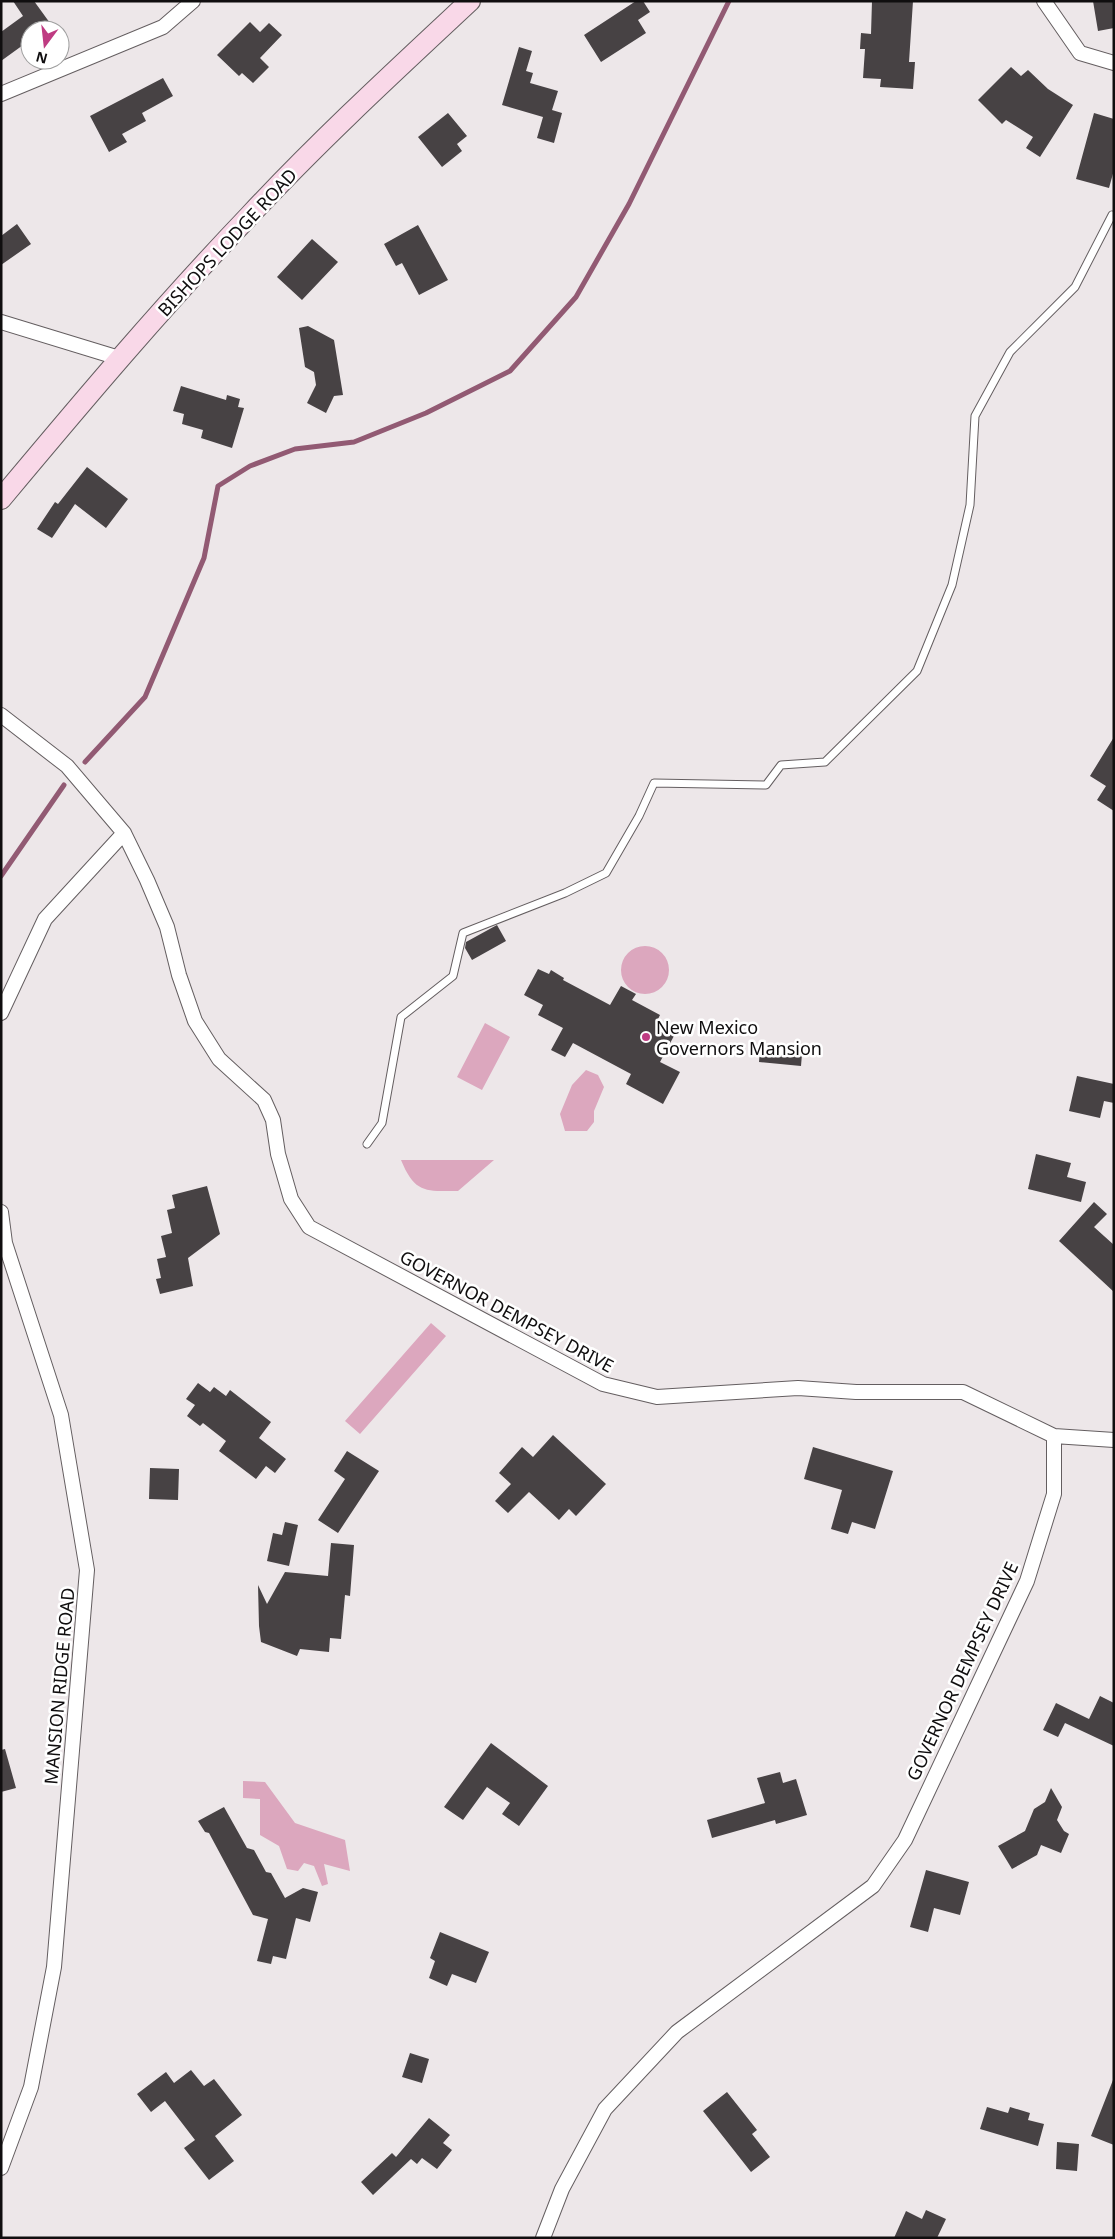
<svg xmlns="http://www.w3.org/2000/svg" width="1115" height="2239" viewBox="0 0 1115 2239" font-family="'Noto Sans',sans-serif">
<rect width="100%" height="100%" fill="#ede7e9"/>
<path fill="#dca7be" d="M621 970a24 24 0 1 1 48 0a24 24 0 1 1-48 0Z
M 485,1023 L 510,1037 L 482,1090 L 457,1077 Z
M 586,1070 L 598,1075 L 604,1087 L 594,1111 L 594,1122 L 587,1131 L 565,1131 L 560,1114 L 572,1085 Z
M 401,1160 L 494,1160 L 458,1191 C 426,1191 415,1194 401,1160 Z
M 431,1323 L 446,1336 L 360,1434 L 345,1421 Z
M 243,1781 L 265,1782 L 295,1823 L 345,1840 L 350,1871 L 324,1864 L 328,1884 L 322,1886 L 314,1866 L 304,1863 L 298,1871 L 287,1869 L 279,1846 L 260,1835 L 260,1799 L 243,1798 Z"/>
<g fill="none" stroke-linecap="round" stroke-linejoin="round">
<path stroke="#925a73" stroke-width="5" d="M 85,762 L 145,697 L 204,558 L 218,486 L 250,466 L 295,449 L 354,442 L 426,413 L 510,371 L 576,297 L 629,204 L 729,1
M 1,876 L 64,785"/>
</g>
<path fill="#474244" d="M 13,1 L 34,1 L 55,30 L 30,30 L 30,40 L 1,61 L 1,32 L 23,16 Z
M 636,1 L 643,1 L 650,12 L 638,20 L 646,33 L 601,62 L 584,35 Z
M 872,1 L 913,1 L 909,62 L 915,62 L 913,89 L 880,87 L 881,79 L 863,78 L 865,49 L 860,49 L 861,33 L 871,34 Z
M 1093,1 L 1114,1 L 1114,28 L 1098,31 Z
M 250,22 L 260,32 L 269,23 L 282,35 L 260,58 L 269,67 L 253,83 L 242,73 L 239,76 L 217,55 Z
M 519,47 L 532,51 L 526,71 L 533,73 L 530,83 L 558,91 L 552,110 L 562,113 L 554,143 L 537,138 L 543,117 L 502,105 Z
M 1011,67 L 1021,76 L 1028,70 L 1048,89 L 1073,105 L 1040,157 L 1026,148 L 1033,137 L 1006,120 L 1002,124 L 978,100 Z
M 163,78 L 173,96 L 142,113 L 146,121 L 122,134 L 127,142 L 109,152 L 90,116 Z
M 448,113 L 467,136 L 457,144 L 462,151 L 442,167 L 418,137 Z
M 1094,113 L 1114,119 L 1114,170 L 1109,188 L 1076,179 Z
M 17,224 L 31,244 L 1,265 L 1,236 Z
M 418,225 L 448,280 L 419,295 L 402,263 L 396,266 L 384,244 Z
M 312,239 L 338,262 L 302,300 L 277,277 Z
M 308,326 L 334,340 L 343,395 L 334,396 L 326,413 L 307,403 L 316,385 L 314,372 L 305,367 L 299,328 Z
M 181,386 L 226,400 L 227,395 L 240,399 L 238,407 L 244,408 L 232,448 L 201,438 L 203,430 L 182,424 L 184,414 L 173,411 Z
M 87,467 L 128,499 L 106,528 L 75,504 L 52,538 L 37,529 L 55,502 L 58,504 Z
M 1114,737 L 1114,811 L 1097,800 L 1106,786 L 1090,776 Z
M 497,925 L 506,941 L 472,960 L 465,948 L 466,942 Z
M 538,969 L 549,974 L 551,970 L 564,978 L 563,980 L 610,1005 L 621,986 L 636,994 L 632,1000 L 660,1015 L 656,1023 L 675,1034 L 660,1062 L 680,1072 L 663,1104 L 626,1084 L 631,1074 L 573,1043 L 565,1057 L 551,1050 L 563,1028 L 538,1015 L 543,1005 L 524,995 Z
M 760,1049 L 802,1054 L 801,1066 L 759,1062 Z
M 1077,1076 L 1114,1084 L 1114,1103 L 1104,1101 L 1100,1118 L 1069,1111 Z
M 1036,1154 L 1071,1163 L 1067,1177 L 1086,1182 L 1081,1202 L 1028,1189 Z
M 207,1186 L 220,1234 L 188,1258 L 193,1286 L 160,1294 L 156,1279 L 161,1278 L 157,1259 L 166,1257 L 161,1236 L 172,1233 L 167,1210 L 175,1208 L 172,1195 Z
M 1094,1202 L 1107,1214 L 1094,1227 L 1114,1245 L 1114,1292 L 1059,1241 Z
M 198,1383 L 210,1392 L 214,1387 L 226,1396 L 230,1390 L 271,1422 L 259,1438 L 286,1459 L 275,1473 L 266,1466 L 256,1479 L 219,1451 L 226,1441 L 203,1423 L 200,1426 L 187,1416 L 195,1405 L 186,1399 Z
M 553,1435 L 606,1484 L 576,1516 L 569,1509 L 559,1520 L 529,1492 L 508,1513 L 495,1501 L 511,1484 L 499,1473 L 522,1447 L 533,1457 Z
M 813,1447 L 893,1471 L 875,1529 L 852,1522 L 848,1534 L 831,1529 L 842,1490 L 804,1479 Z
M 347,1451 L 379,1471 L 338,1533 L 318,1520 L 345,1479 L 334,1471 Z
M 150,1468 L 179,1469 L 178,1500 L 149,1499 Z
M 285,1522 L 298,1525 L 289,1566 L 267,1561 L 273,1533 L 282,1535 Z
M 331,1543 L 354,1545 L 350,1596 L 345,1595 L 341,1639 L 330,1638 L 329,1652 L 300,1649 L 297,1656 L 261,1642 L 259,1626 L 258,1585 L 267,1604 L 285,1572 L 328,1576 Z
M 1100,1696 L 1114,1703 L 1114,1746 L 1065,1723 L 1058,1737 L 1043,1730 L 1056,1703 L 1089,1719 Z
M 491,1743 L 548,1786 L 519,1826 L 502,1814 L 510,1803 L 487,1787 L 463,1820 L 444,1807 Z
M 5,1749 L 16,1788 L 1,1792 L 1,1750 Z
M 780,1772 L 783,1783 L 796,1779 L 807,1815 L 776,1824 L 775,1820 L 712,1838 L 707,1820 L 765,1803 L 757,1778 Z
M 1051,1788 L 1062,1807 L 1057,1820 L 1064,1831 L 1069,1834 L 1061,1853 L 1041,1845 L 1037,1855 L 1012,1869 L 998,1846 L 1025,1831 L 1034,1809 L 1045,1802 Z
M 224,1807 L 247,1848 L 254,1850 L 266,1872 L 271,1873 L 285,1898 L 303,1888 L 318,1892 L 310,1922 L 296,1918 L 286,1959 L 273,1956 L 271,1964 L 257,1961 L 268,1919 L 253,1915 L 209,1833 L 205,1832 L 198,1821 Z
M 926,1870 L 969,1882 L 960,1915 L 934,1908 L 928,1932 L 910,1927 Z
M 440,1932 L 489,1952 L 476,1983 L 452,1974 L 447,1986 L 429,1978 L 435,1961 L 430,1958 Z
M 410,2053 L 429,2059 L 422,2083 L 402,2077 Z
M 191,2070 L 204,2086 L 214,2079 L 242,2115 L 215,2136 L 234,2161 L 209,2180 L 184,2148 L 195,2140 L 165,2101 L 151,2112 L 137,2094 L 166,2072 L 174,2083 Z
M 1113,2080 L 1114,2080 L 1114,2145 L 1091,2136 Z
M 727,2092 L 757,2130 L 752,2134 L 770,2157 L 751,2172 L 703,2111 Z
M 987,2107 L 1008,2113 L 1010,2107 L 1030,2113 L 1028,2120 L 1044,2124 L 1038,2146 L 980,2129 Z
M 429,2118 L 450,2135 L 443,2143 L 452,2150 L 437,2169 L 422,2158 L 417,2164 L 411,2159 L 373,2195 L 361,2182 L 392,2153 L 396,2157 Z
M 1057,2142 L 1079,2144 L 1077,2171 L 1056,2169 Z
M 926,2210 L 946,2219 L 937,2238 L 894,2238 L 906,2211 L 922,2219 Z"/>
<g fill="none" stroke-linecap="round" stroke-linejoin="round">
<defs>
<path id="lane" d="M 367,1144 L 382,1123 L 401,1017 L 453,976 L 463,933 L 565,893 L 606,873 L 639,816 L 654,783 L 766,785 L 781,765 L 825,762 L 917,671 L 952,585 L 970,505 L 975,416 L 1010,352 L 1075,287 L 1112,215"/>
<path id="street" d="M 1044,1 L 1080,53 L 1114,63
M 1,94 L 163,27 L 193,1
M 1,322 L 119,358
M 1,715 L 67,766 L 124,833 L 147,880 L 167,927 L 179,975 L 195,1021 L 219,1059 L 264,1100 L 273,1120 L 278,1154 L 291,1199 L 309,1227 L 603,1384 L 657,1397 L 798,1388 L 856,1392 L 963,1392 L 1054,1436 L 1054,1494 L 1027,1581 L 905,1840 L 873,1886 L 677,2032 L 605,2109 L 562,2189 L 543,2238
M 1,1013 L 45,919 L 124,833
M 1,1212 L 5,1243 L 61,1415 L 87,1570 L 54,1967 L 31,2087 L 1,2168
M 1054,1436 L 1114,1440"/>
<path id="secondary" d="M 1,499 C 82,402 163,306 250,215 C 320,140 395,71 470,1"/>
</defs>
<use href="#lane" stroke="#645e60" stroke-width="9"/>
<use href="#street" stroke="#645e60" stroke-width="16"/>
<use href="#secondary" stroke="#645e60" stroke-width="22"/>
<use href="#lane" stroke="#fff" stroke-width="7"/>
<use href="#street" stroke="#fff" stroke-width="14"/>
<use href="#secondary" stroke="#f9d8e8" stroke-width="20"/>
</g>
<circle fill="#bf3b82" stroke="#fff" stroke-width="2" cx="646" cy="1037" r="5"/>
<g text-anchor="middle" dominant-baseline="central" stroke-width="5" stroke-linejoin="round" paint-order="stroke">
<g font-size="18" fill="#100e0f" stroke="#fff">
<text transform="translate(227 242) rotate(-47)">BISHOPS LODGE ROAD</text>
<text transform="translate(507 1311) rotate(28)">GOVERNOR DEMPSEY DRIVE</text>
<text transform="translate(962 1671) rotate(-65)">GOVERNOR DEMPSEY DRIVE</text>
<text transform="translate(59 1686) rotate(-85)">MANSION RIDGE ROAD</text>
</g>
<g font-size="18" fill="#100e0f" stroke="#fff" text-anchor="start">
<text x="656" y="1027">New Mexico<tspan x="656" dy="21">Governors Mansion</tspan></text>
</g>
</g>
<rect width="1115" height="2239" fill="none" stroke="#100e0f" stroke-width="5"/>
<g transform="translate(45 45) rotate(195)"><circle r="24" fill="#ffffff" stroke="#9f9f9f"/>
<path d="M0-4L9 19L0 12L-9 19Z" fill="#bf3b82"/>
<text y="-8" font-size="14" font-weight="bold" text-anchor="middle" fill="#100e0f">N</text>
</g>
</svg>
